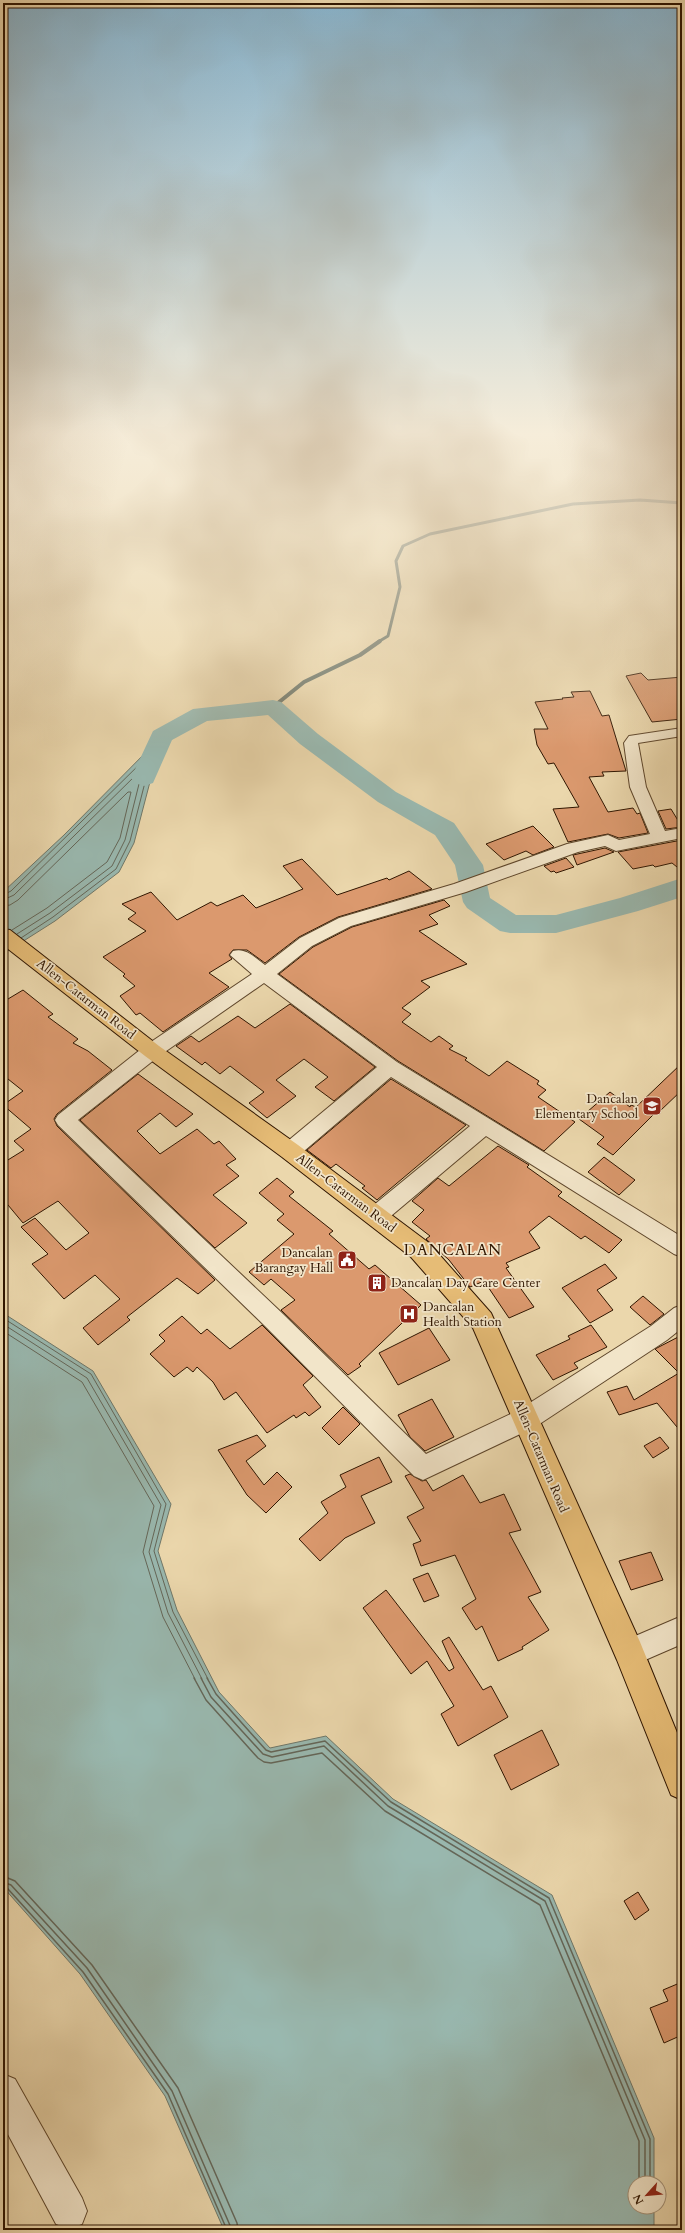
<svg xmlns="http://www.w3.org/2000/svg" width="685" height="2233" viewBox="0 0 685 2233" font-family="Cardo,serif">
<rect width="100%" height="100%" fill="#ebd7ac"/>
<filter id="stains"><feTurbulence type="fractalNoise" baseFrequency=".005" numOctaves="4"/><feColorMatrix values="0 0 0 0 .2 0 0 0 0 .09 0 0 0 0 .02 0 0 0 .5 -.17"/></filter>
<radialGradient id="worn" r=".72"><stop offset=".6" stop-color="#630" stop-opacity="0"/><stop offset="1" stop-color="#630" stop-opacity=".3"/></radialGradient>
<path fill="#99b8af" stroke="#6f7769" d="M 162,736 L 134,843 L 119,872 L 55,921 L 3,954 L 3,892 L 64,835 Z
M 3,1313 L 93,1371 L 171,1504 L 158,1551 L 177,1610 L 219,1692 L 270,1748 L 326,1736 L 393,1799 L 552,1895 L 654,2138 L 654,2183 L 635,2183 L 635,2207 L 654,2207 L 654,2230 L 224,2230 L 165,2096 L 80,1974 L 3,1887 Z"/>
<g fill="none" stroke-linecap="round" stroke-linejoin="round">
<path stroke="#646658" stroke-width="1" d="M 3,895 L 11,891 L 149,755 L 152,755 L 130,841 L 116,869 L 53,917 L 21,938
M 3,900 L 14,895 L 139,772 L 142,772 L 125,840 L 112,866 L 50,913 L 17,934
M 3,906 L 10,905 L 18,900 L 128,792 L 131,792 L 120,838 L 107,862 L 47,908 L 12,930
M 3,1318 L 91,1374 L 166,1504 L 154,1551 L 173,1612 L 208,1679
M 3,1324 L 87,1378 L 161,1505 L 149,1552 L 168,1613 L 202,1679
M 3,1331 L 82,1382 L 154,1506 L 143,1552 L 163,1617 L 195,1679"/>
<path stroke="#646658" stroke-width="1.5" d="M 194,1678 L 206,1700 L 258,1758 L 264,1762 L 271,1763 L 322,1753 L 385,1811 L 540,1905 L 639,2141 L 639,2183
M 201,1678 L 211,1697 L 263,1754 L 272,1757 L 324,1746 L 388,1806 L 545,1901 L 645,2140 L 645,2183
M 207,1678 L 216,1694 L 266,1750 L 271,1752 L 325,1741 L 391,1802 L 549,1898 L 650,2139 L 650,2183
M 3,1876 L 15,1881 L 92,1965 L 178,2088 L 237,2223 L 238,2230
M 3,1882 L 11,1885 L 87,1968 L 172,2091 L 232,2230
M 3,1887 L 8,1889 L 83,1972 L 168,2094 L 227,2230"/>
<path stroke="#6f7769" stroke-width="3" d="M 378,642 L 388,636 L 400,587 L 396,561 L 403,546 L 430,534 L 573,504 L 640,500 L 682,503"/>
<path stroke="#6f7769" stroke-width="4" d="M 273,707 L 304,682 L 360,655 L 380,641"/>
<path fill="#99b8af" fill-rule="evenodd" d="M 273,700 L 281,702 L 318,734 L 396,792 L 454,823 L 483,865 L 490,898 L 516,915 L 556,915 L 620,898 L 682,878 L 682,897 L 638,911 L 556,933 L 510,933 L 500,931 L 467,908 L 463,902 L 455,865 L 435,835 L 378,802 L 300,744 L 268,715 L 207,721 L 172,740 L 153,783 L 144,786 L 135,783 L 131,778 L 153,731 L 193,709 Z"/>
</g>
<path fill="#db996e" stroke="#2f1500" d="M 641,673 L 648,680 L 682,677 L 682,719 L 652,722 L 626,676 Z
M 590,691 L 602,716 L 609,715 L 626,771 L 602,772 L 604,776 L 589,777 L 608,812 L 633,808 L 637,814 L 640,813 L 648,833 L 619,838 L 608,834 L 568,842 L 553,809 L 579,807 L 554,763 L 548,764 L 537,745 L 534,729 L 548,729 L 535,702 L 563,699 L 562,698 L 574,697 L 571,692 Z
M 671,809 L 682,827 L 666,829 L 658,811 Z
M 533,826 L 554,847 L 533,855 L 526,851 L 504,860 L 486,844 Z
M 682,840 L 682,871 L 672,863 L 655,867 L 653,865 L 633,869 L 618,852 Z
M 605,848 L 614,852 L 577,865 L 573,855 Z
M 566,858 L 574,867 L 556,873 L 554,871 L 551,872 L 544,866 Z
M 302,859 L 337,895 L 387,878 L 389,880 L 409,871 L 432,889 L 338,917 L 299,937 L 265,963 L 247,950 L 233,950 L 229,955 L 232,959 L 209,973 L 229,987 L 163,1032 L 140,1013 L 136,1015 L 120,996 L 135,986 L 123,976 L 125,974 L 103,957 L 146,931 L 128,919 L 136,913 L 122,904 L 151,892 L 177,920 L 211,902 L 217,906 L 243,895 L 256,908 L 303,889 L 283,866 Z
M 444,900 L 450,906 L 429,915 L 438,924 L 419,931 L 467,964 L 421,981 L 430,987 L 402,1008 L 411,1014 L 402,1022 L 431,1042 L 439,1036 L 453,1046 L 449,1049 L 467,1058 L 465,1060 L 489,1076 L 507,1061 L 539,1081 L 537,1084 L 546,1090 L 538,1097 L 575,1122 L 544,1151 L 398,1061 L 279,974 L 313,947 L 352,927 Z
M 23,990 L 53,1014 L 48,1017 L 78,1039 L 73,1043 L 88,1051 L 112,1070 L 57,1114 L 54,1119 L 57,1126 L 215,1280 L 198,1294 L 177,1278 L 127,1317 L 130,1320 L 98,1345 L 83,1328 L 120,1299 L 95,1275 L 64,1299 L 32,1264 L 48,1254 L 21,1227 L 35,1218 L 66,1250 L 89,1233 L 58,1201 L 23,1223 L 3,1199 L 3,1163 L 24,1150 L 14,1141 L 31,1129 L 3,1105 L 23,1091 L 3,1075 L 3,1002 Z
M 290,1004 L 375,1067 L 334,1101 L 315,1087 L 328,1077 L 304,1059 L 276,1080 L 296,1096 L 267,1118 L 249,1103 L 264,1092 L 230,1066 L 220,1074 L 205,1062 L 202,1065 L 176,1046 L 191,1036 L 199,1042 L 238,1016 L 255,1028 Z
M 682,1063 L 682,1090 L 660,1111 L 658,1110 L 613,1155 L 597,1144 L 604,1137 L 579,1119 L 610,1092 L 630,1107 L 631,1105 L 636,1107 Z
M 138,1074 L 193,1114 L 176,1127 L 160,1113 L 137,1131 L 160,1154 L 197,1129 L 214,1144 L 219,1141 L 236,1159 L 226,1165 L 239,1176 L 213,1195 L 247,1223 L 215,1248 L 80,1120 Z
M 391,1079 L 466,1125 L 377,1200 L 362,1188 L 365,1186 L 336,1164 L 331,1168 L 307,1150 Z
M 498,1146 L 529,1165 L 527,1167 L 562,1192 L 558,1196 L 622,1240 L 609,1253 L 585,1236 L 581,1239 L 549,1216 L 529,1232 L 540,1248 L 506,1263 L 509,1267 L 506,1268 L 534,1307 L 509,1318 L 484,1281 L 470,1287 L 449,1260 L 426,1239 L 430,1236 L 412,1222 L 424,1210 L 412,1201 L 438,1178 L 449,1186 Z
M 604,1157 L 635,1180 L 619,1195 L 588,1172 Z
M 277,1178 L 294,1192 L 289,1196 L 333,1231 L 329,1234 L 369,1269 L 375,1265 L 421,1305 L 359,1364 L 361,1366 L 348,1375 L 281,1310 L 295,1300 L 271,1279 L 264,1285 L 249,1272 L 294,1234 L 277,1220 L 284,1214 L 259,1193 Z
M 605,1264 L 617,1278 L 597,1290 L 613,1310 L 590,1323 L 562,1288 Z
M 643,1296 L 664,1314 L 650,1325 L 630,1307 Z
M 182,1316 L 201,1334 L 207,1329 L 230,1349 L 262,1325 L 313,1376 L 303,1385 L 321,1407 L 309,1416 L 305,1412 L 296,1418 L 294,1415 L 267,1433 L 236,1392 L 224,1400 L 213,1382 L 197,1367 L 193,1372 L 187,1367 L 174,1377 L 150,1354 L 165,1341 L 159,1335 Z
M 591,1325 L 607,1347 L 574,1363 L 578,1368 L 553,1380 L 536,1355 L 570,1339 L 568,1336 Z
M 429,1328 L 450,1360 L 398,1385 L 379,1353 Z
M 682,1335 L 682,1433 L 657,1403 L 619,1415 L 607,1392 L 627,1386 L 634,1400 L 679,1373 L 655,1349 Z
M 432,1399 L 454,1437 L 425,1451 L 410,1437 L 398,1415 Z
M 343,1407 L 360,1424 L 339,1445 L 322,1428 Z
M 257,1435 L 266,1446 L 246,1461 L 264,1485 L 277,1472 L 292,1487 L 266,1513 L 247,1495 L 218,1450 Z
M 660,1437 L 669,1448 L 653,1458 L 644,1446 Z
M 379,1457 L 392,1482 L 361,1496 L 375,1523 L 345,1538 L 320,1561 L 299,1539 L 328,1513 L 321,1502 L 346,1487 L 340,1475 Z
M 410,1474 L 422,1481 L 426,1480 L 433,1491 L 463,1475 L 480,1503 L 504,1494 L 521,1530 L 509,1533 L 541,1592 L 528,1597 L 549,1630 L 522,1647 L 523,1649 L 498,1661 L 482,1626 L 476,1630 L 462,1608 L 476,1599 L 455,1555 L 421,1566 L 413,1544 L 421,1541 L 407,1517 L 424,1508 L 405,1476 Z
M 651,1552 L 663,1580 L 631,1590 L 619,1561 Z
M 428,1573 L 439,1596 L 424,1602 L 413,1579 Z
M 386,1590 L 449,1671 L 454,1668 L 442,1641 L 449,1637 L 483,1690 L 491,1686 L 508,1717 L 458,1746 L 441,1714 L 454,1706 L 427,1661 L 411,1674 L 363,1608 Z
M 542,1730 L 559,1765 L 511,1790 L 494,1755 Z
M 638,1892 L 649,1910 L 635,1920 L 624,1901 Z
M 682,1982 L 682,2035 L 664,2043 L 650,2008 L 668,2001 L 663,1990 Z"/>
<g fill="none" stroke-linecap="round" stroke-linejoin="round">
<defs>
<path id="minor" d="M 682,728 L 682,736 L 638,743 L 646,787 L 665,831 L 682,828 L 682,838 L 616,851 L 605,846 L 578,852 L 466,892 L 351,926 L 312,946 L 277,974 L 397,1062 L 682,1237 L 682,1257 L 674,1254 L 486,1136 L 385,1221 L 377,1224 L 369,1221 L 366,1215 L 369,1209 L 470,1126 L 391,1077 L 297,1157 L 290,1159 L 283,1157 L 280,1151 L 283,1145 L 377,1067 L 264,983 L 159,1056 L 78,1120 L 283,1314 L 426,1454 L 517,1411 L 651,1326 L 674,1308 L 682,1305 L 682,1328 L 667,1340 L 535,1427 L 423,1480 L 414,1476 L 267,1328 L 58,1125 L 55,1120 L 58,1115 L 145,1046 L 252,974 L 230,955 L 233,951 C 246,947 255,958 265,965 L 300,938 L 339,918 L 454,884 L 567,844 L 608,835 L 619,840 L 650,834 L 630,787 L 624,743 L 629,736 Z
M 682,1616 L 682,1644 L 629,1667 L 619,1663 L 615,1653 L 619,1643 Z
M 3,2074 L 15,2079 L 82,2198 L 87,2211 L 82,2224 L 69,2229 L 56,2224 L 3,2125 Z"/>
<path id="major" d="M 3,929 L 10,930 L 159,1046 L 298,1145 L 429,1243 L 491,1313 L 640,1642 L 682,1745 L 682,1800 L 671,1795 L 617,1660 L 473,1328 L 411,1257 L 282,1157 L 145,1056 L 3,945 Z"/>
</defs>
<use href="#minor" stroke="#5e462b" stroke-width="2"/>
<use href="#major" stroke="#2f1500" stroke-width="2"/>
<use href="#minor" fill="#f2e5c9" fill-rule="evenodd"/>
<use href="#major" fill="#e6bc76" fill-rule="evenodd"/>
</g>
<linearGradient id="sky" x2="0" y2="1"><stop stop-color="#88b6d1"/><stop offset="0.58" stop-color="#f6edda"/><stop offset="1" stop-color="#f6edda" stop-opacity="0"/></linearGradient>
<rect width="685" height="748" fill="url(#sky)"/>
<defs>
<symbol id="school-square" viewBox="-11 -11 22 22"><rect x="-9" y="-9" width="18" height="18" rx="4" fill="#8f2418" stroke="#f2e5c9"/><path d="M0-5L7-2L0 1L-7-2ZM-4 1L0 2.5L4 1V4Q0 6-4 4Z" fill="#fff"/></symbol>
<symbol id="civic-square" viewBox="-11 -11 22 22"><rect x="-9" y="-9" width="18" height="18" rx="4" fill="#8f2418" stroke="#f2e5c9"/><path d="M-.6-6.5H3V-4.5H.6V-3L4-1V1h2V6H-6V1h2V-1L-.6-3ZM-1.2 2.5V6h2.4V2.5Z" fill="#fff"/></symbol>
<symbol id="building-square" viewBox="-11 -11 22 22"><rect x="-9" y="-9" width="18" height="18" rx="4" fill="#8f2418" stroke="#f2e5c9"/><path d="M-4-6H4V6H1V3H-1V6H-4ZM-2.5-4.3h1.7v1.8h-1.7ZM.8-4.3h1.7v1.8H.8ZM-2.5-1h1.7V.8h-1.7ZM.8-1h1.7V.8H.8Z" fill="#fff"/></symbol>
<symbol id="hospital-square" viewBox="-11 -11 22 22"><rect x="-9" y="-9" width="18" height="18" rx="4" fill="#8f2418" stroke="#f2e5c9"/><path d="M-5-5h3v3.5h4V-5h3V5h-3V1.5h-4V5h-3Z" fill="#fff"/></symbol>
</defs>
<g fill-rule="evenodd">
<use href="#school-square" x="641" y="1095" width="22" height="22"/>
<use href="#civic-square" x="336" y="1249" width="22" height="22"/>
<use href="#building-square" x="366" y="1272" width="22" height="22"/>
<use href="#hospital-square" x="398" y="1303" width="22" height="22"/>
</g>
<g text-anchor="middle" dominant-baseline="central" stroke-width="3.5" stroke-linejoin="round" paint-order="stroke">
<g font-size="13" fill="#2f1500" stroke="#f2e5c9">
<text transform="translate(86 999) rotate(38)">Allen-Catarman Road</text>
<text transform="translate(346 1193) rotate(37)">Allen-Catarman Road</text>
<text transform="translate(541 1456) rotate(67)">Allen-Catarman Road</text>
</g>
<g font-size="13" fill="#2f1500" stroke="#f2e5c9" text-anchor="end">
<text x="638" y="1099">Dancalan<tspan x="638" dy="15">Elementary School</tspan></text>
<text x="333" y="1253">Dancalan<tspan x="333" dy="15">Barangay Hall</tspan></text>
<text x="391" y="1283" text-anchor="start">Dancalan Day Care Center</text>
<text x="423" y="1307" text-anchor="start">Dancalan<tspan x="423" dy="15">Health Station</tspan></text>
</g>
<g font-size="15" letter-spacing="1" fill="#2f1500" stroke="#f2e5c9">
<text x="453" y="1250">DANCALAN</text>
</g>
</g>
<rect width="685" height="2233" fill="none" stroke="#ebd7ac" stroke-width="16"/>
<rect x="4" y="4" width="677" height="2225" fill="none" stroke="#2f1500" stroke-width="2"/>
<rect x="8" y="8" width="669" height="2217" fill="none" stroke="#2f1500"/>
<g transform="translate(647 2195) rotate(243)"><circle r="19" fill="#f2e5c9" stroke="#a49279"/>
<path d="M0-3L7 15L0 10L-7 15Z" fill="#8f2418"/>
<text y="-6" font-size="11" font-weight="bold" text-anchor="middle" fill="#2f1500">N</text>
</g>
<rect width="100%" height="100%" filter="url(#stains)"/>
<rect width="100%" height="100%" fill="url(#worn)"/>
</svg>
